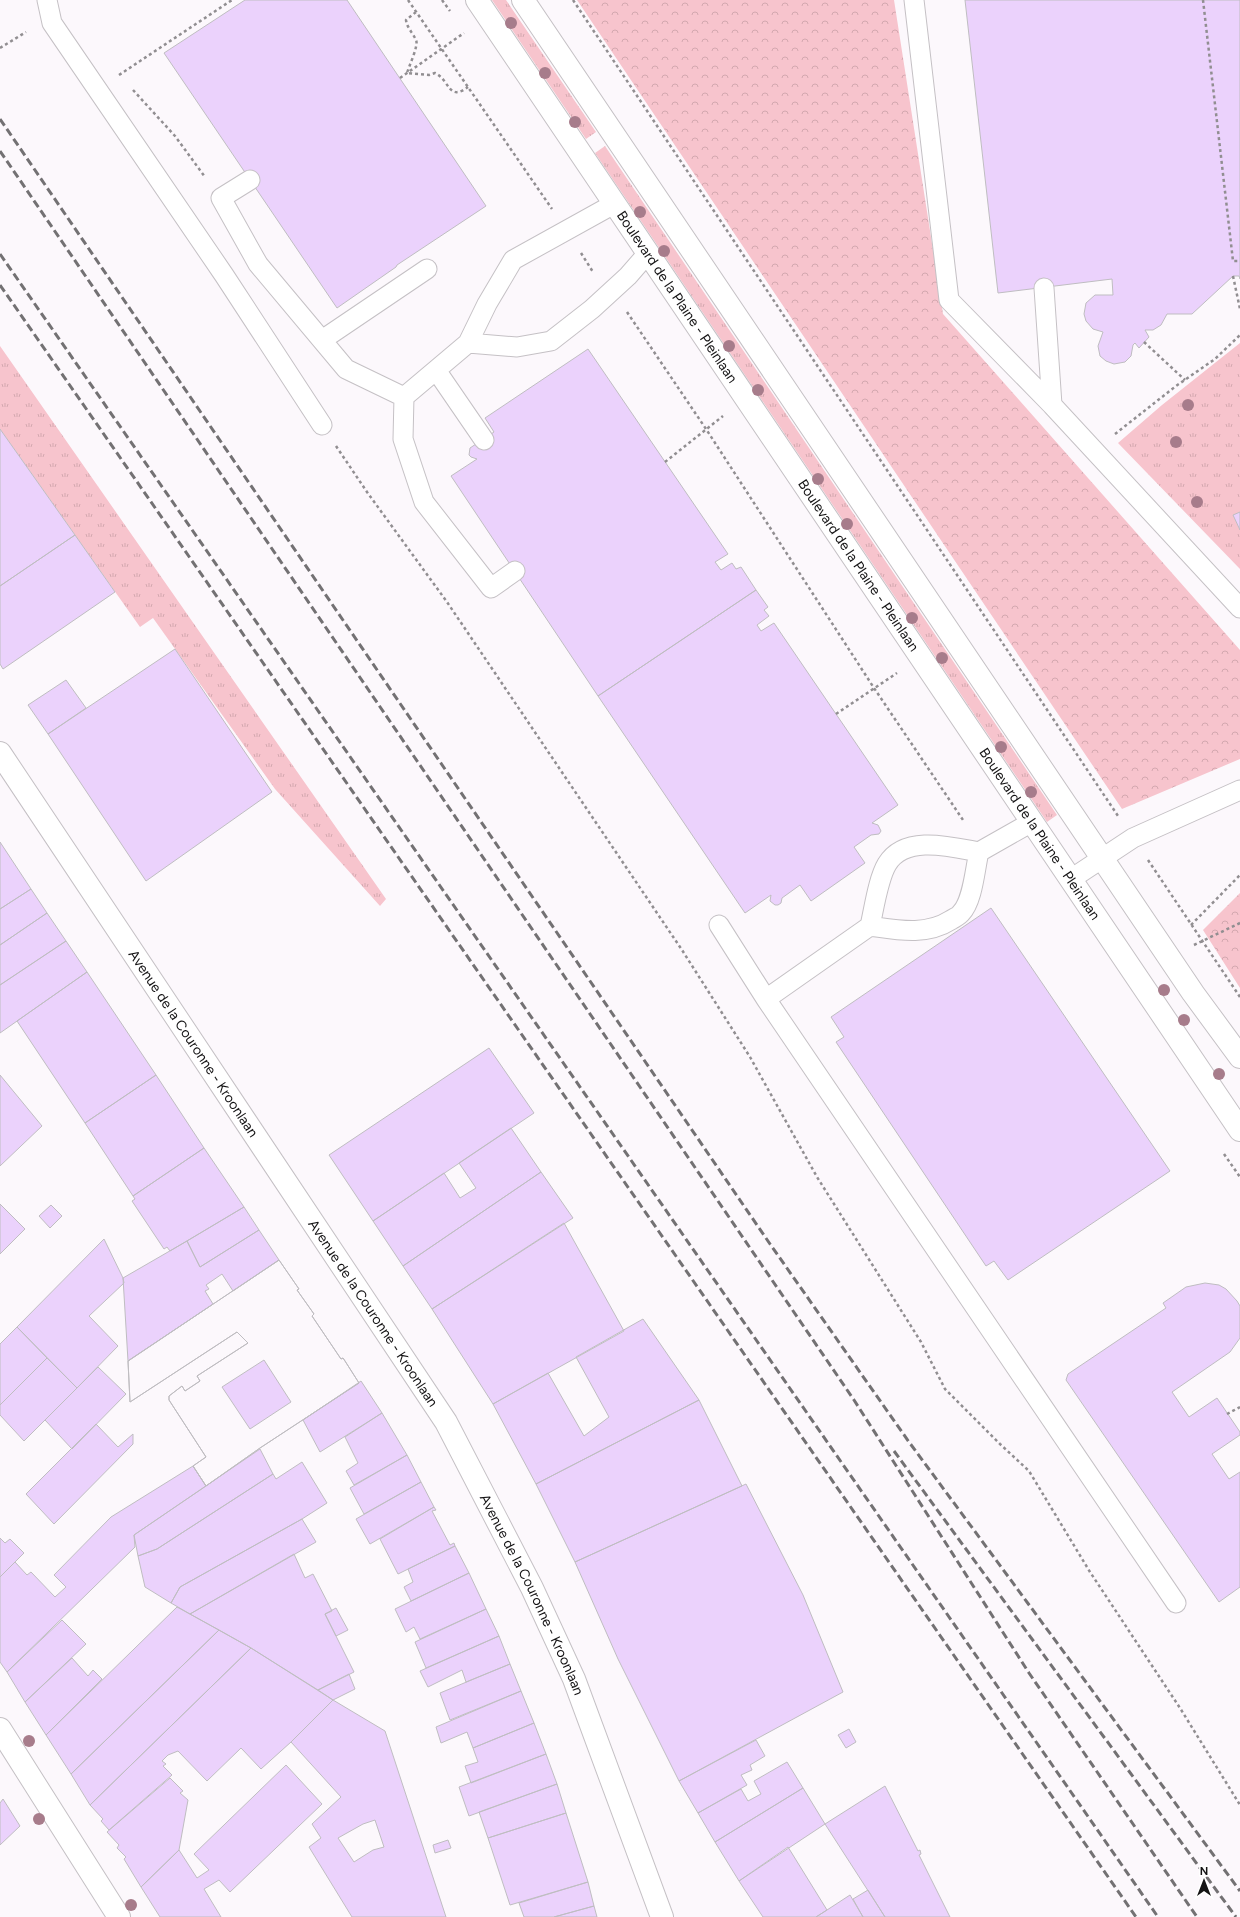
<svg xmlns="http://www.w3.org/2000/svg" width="1240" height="1917" viewBox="0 0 1240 1917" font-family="Figtree,sans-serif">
<defs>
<pattern id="grass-tufts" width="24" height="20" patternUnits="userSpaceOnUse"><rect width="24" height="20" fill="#f7c4cd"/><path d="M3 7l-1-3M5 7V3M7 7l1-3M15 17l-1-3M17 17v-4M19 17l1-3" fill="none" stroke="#d3a8af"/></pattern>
<pattern id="forest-crowns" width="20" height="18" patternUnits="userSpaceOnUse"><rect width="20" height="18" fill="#f7c4cd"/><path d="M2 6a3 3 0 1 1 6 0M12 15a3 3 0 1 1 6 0" fill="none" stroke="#d3a8af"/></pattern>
</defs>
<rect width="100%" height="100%" fill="#fcf8fc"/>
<path fill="url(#grass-tufts)" d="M 492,0 L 506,0 L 596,132 L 586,139 Z
M 605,146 L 1057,815 L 1047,822 L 595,153 Z
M 1240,343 L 1240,569 L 1118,443 L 1162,405 Z
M 0,346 L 386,899 L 380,906 L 275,789 L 153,618 L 140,627 L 0,429 Z"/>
<path fill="url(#forest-crowns)" d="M 577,0 L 894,0 L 943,314 L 1240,650 L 1240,759 L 1122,809 Z
M 1240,893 L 1240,988 L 1203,930 Z"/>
<path fill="#ebd2fc" stroke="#bfbdc1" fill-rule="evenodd" d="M 245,0 L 347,0 L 486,206 L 397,265 L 396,267 L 337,308 L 164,53 Z
M 965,0 L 1240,0 L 1240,279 L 1239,276 L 1233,276 L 1192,314 L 1167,314 L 1161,325 L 1153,330 L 1145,330 L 1149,337 L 1139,348 L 1135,343 L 1133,345 L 1131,356 L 1125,362 L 1114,364 L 1106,361 L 1100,356 L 1098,346 L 1103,332 L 1093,329 L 1086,321 L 1084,314 L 1086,303 L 1095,295 L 1113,295 L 1112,279 L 998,293 Z
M 588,349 L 728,554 L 715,562 L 721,570 L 732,563 L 736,569 L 741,567 L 756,590 L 598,696 L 451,476 L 477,459 L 471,457 L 469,455 L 470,448 L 494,432 L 485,418 Z
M 0,429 L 75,535 L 0,586 Z
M 1240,512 L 1240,530 L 1233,515 Z
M 75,535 L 115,592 L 3,669 L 0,664 L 0,586 Z
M 756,590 L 768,607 L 764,610 L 769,616 L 757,625 L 761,631 L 774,623 L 898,805 L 872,823 L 878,825 L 881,831 L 879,834 L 871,835 L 854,847 L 865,863 L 811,901 L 800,885 L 782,898 L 781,903 L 778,905 L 775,905 L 770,901 L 771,895 L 745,913 L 598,696 Z
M 175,649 L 272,792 L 146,881 L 48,734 Z
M 66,680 L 86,708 L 48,734 L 28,705 Z
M 0,842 L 31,889 L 0,909 Z
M 31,889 L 47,913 L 0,945 L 0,909 Z
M 991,908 L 1170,1171 L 1008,1280 L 994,1261 L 986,1266 L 836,1042 L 844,1037 L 831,1017 Z
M 47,913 L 66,941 L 0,985 L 0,945 Z
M 66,941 L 87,972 L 0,1033 L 0,985 Z
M 87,972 L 156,1075 L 85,1123 L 17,1021 Z
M 489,1048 L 534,1113 L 373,1221 L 329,1155 Z
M 0,1075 L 42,1126 L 0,1166 Z
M 156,1075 L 204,1148 L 133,1196 L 85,1123 Z
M 511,1128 L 541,1172 L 403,1266 L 373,1221 L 444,1173 L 460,1198 L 476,1188 L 459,1163 Z
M 204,1148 L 244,1207 L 170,1251 L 167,1247 L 164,1249 L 132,1201 L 135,1199 L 133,1196 Z
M 541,1172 L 573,1218 L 432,1309 L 403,1266 Z
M 0,1204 L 25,1229 L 0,1254 Z
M 51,1205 L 62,1216 L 50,1228 L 39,1216 Z
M 244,1207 L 259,1230 L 200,1267 L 187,1241 Z
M 564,1223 L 624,1331 L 493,1404 L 432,1309 Z
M 259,1230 L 279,1260 L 233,1291 L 222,1274 L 206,1285 L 209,1289 L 205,1291 L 213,1304 L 128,1361 L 123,1278 L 187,1241 L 200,1267 Z
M 104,1239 L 123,1278 L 124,1283 L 89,1316 L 118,1346 L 77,1388 L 17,1327 Z
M 279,1260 L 299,1289 L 297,1290 L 314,1314 L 312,1316 L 341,1359 L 343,1358 L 345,1361 L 359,1383 L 260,1448 L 206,1486 L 193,1466 L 206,1457 L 169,1400 L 169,1396 L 182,1386 L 185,1391 L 200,1381 L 197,1376 L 248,1343 L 237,1332 L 130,1402 L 128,1361 ZM 264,1360 L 291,1402 L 250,1429 L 222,1387 Z
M 279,1260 L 299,1289 L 297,1290 L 314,1314 L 312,1316 L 341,1359 L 343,1358 L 345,1361 L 359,1383 L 260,1448 L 206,1486 L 193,1466 L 206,1457 L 169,1400 L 169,1396 L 182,1386 L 185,1391 L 200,1381 L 197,1376 L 248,1343 L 237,1332 L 130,1402 L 128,1361 Z
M 1205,1283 L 1219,1285 L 1226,1289 L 1237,1301 L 1240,1306 L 1240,1338 L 1230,1352 L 1172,1392 L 1189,1417 L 1217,1398 L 1240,1432 L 1240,1435 L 1212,1454 L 1229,1479 L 1240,1472 L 1240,1587 L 1219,1602 L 1066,1380 L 1068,1374 L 1166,1308 L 1163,1303 L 1186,1287 Z
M 643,1319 L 699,1400 L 536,1484 L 493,1404 L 548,1373 L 584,1436 L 609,1417 L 576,1357 Z
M 17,1327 L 47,1358 L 0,1405 L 0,1344 Z
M 47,1358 L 77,1388 L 24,1441 L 0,1415 L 0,1405 Z
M 98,1367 L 126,1394 L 72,1449 L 45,1420 Z
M 361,1381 L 382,1413 L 320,1452 L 303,1420 Z
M 699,1400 L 742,1486 L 575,1562 L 536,1484 Z
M 382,1413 L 407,1455 L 354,1485 L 346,1471 L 358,1463 L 345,1437 Z
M 96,1424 L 118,1447 L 133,1434 L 133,1444 L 54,1524 L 26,1494 Z
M 260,1449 L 273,1474 L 157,1549 L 138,1556 L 134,1535 Z
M 407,1455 L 421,1482 L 364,1514 L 350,1488 Z
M 302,1462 L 327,1503 L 302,1519 L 180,1587 L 171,1603 L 145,1587 L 138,1556 L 157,1549 L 273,1474 L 276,1479 Z
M 193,1466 L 206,1486 L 134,1535 L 135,1547 L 7,1672 L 0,1662 L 0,1577 L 15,1562 L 27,1575 L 31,1572 L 55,1597 L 66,1587 L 54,1575 L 111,1517 Z
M 421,1482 L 434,1507 L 370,1544 L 356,1519 Z
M 746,1484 L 803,1595 L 843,1692 L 679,1781 L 618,1659 L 575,1562 Z
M 434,1507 L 436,1510 L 432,1511 L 450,1545 L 454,1543 L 455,1546 L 398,1574 L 380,1539 Z
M 302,1519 L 316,1542 L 190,1614 L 171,1603 L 180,1587 Z
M 0,1538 L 5,1543 L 10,1539 L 24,1553 L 0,1577 Z
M 455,1546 L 469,1573 L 411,1601 L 404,1587 L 413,1582 L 408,1569 Z
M 294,1554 L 305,1578 L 313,1574 L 332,1611 L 325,1614 L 354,1672 L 318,1690 L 251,1648 L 190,1614 Z
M 469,1573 L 486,1609 L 420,1639 L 414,1627 L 406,1632 L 395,1609 Z
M 177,1607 L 219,1630 L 71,1774 L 46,1735 Z
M 336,1608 L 348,1630 L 336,1636 L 325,1614 Z
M 486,1609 L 499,1636 L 426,1668 L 415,1642 Z
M 62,1620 L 86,1644 L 25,1702 L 7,1672 Z
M 219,1630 L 251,1648 L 90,1805 L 71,1774 Z
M 499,1636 L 510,1664 L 466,1682 L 462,1670 L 428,1687 L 420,1671 Z
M 251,1648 L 333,1700 L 291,1742 L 261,1769 L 241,1748 L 207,1781 L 178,1751 L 168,1755 L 162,1761 L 166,1764 L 163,1766 L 172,1775 L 109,1830 L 101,1821 L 103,1819 L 90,1805 Z
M 72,1658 L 88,1676 L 93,1670 L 102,1679 L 46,1735 L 25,1702 Z
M 510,1664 L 521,1691 L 450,1720 L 440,1693 Z
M 349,1674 L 355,1689 L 333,1700 L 318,1690 Z
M 521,1691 L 534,1723 L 473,1748 L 467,1732 L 441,1743 L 436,1727 Z
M 333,1700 L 385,1731 L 446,1917 L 352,1917 L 309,1847 L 321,1838 L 312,1824 L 341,1797 L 291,1742 ZM 375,1820 L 384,1847 L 373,1850 L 354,1862 L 338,1838 L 363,1824 Z
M 534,1723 L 546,1754 L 471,1783 L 465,1766 L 478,1762 L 473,1748 Z
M 849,1729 L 856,1742 L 846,1748 L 838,1735 Z
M 756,1740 L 765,1756 L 750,1765 L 752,1770 L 741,1775 L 747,1785 L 698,1813 L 679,1781 Z
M 546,1754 L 557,1784 L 469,1816 L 459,1787 Z
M 787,1762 L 803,1788 L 715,1842 L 698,1813 L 741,1789 L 748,1801 L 761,1794 L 754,1781 Z
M 286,1765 L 322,1804 L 230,1892 L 219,1880 L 204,1889 L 221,1917 L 160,1917 L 141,1887 L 179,1850 L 197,1878 L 209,1870 L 194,1854 Z
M 170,1778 L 183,1791 L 180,1793 L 188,1800 L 179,1850 L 141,1887 L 124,1859 L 126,1857 L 117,1848 L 119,1845 L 107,1832 Z
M 557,1784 L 566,1813 L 488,1838 L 479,1812 Z
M 885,1786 L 918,1851 L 920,1850 L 921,1854 L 919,1855 L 950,1917 L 885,1917 L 825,1824 Z
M 803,1788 L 825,1824 L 739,1881 L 715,1842 Z
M 3,1799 L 20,1826 L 0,1845 L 0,1803 Z
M 566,1813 L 588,1882 L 510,1905 L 488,1838 Z
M 448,1840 L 451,1848 L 435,1853 L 433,1845 Z
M 788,1847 L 827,1910 L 816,1917 L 763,1917 L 739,1881 Z
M 588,1882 L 594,1906 L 554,1917 L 524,1917 L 519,1903 Z
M 868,1890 L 885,1917 L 863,1917 L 853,1899 Z
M 850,1895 L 863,1917 L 816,1917 L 827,1910 Z
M 594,1906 L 597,1917 L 554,1917 Z"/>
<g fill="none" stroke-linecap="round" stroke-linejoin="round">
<defs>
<path id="lane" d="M 47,0 L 52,23 L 224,275 L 322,425
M 914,0 L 949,300 L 1052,405 L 1240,608
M 250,180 L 221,198 L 258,264 L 346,369 L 404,397
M 1044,288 L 1052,405
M 322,340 L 427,269
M 468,343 L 517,347 L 551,341 L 592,309 L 628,276 L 648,253
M 436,370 L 484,440
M 515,571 L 491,588 L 424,502 L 403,439 L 404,397 L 468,343 L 487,304 L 513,260 L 614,204
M 1032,822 L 979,852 C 975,868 973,901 961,913 C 959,916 954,918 951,920 C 926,936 898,930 870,926 L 766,999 L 1176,1603
M 1071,879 L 1133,838 L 1240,790
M 719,925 L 766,999
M 870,926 C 874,909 878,879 887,864 C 905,834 952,847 979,852"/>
<path id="street" d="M 0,1729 L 119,1917"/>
<g id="secondary">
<path id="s1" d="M 477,0 L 1240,1130"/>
<path d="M 523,0 L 1193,993 L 1240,1057"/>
<path id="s2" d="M 0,753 L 446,1422 L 532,1588 L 574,1679 L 662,1917"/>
</g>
</defs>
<use href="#lane" stroke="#c5c1c5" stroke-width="21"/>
<use href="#street" stroke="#c5c1c5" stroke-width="24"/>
<use href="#secondary" stroke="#c5c1c5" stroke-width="24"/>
<path stroke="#918e91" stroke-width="2.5" stroke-dasharray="3 3" stroke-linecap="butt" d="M 408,0 L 552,209
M 442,0 L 450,11
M 573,0 L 1118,816
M 1203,0 L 1233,261 L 1240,261
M 416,12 L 406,20 C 407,28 413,33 416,40 C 419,45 409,66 407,73 L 429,75 L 435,73 C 450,80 448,102 468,87
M 0,48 L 26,32
M 119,75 L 232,0
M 400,78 L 464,33
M 133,90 L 175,136 L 205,177
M 581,253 L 593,272
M 1233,276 L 1240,309
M 627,312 L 706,429 L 874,688 L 963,820
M 1144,342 L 1185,380
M 1115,434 L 1176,386 L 1215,359 L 1240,335
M 336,446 L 367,492 L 447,602 L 682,950 L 750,1057 L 817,1177 L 921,1342 L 945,1389 L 1000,1444 L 1029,1471 L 1090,1572 L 1180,1708 L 1240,1805
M 665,462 L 723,416
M 836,714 L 897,673
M 1148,860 L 1240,997
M 1191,925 L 1240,875
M 1194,945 L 1240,923
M 1224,1154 L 1240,1177
M 1227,1414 L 1240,1407"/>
<use href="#lane" stroke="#fff" stroke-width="19"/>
<use href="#street" stroke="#fff" stroke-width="22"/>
<use href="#secondary" stroke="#fff" stroke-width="22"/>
<path stroke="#737173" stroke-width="3" stroke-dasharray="8 4" stroke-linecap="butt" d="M 0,119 L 770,1244 L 909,1442 L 1240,1891
M 0,151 L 854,1400 L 1029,1673 L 1197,1917
M 0,254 L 1158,1917
M 0,285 L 1136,1917
M 894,1451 L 1236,1917"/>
</g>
<g fill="#a77c8b">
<circle cx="511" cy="23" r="6"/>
<circle cx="545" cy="73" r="6"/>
<circle cx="575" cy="122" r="6"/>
<circle cx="640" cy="212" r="6"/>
<circle cx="664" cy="251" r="6"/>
<circle cx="729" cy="346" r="6"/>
<circle cx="758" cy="390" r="6"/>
<circle cx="1188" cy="405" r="6"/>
<circle cx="1176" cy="442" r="6"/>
<circle cx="818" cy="479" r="6"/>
<circle cx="1197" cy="502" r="6"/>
<circle cx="847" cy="524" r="6"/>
<circle cx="912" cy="618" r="6"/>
<circle cx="942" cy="658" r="6"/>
<circle cx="1001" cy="747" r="6"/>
<circle cx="1031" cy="792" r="6"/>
<circle cx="1164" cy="990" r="6"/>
<circle cx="1184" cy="1020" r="6"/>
<circle cx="1219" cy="1074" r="6"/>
<circle cx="29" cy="1741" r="6"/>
<circle cx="39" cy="1819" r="6"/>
<circle cx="131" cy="1905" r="6"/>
</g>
<g text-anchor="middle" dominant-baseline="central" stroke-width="3" stroke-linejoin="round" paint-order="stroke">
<g font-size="14" fill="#141314" stroke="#fff">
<text stroke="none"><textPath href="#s1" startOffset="358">Boulevard de la Plaine - Pleinlaan</textPath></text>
<text stroke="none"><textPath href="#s1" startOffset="682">Boulevard de la Plaine - Pleinlaan</textPath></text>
<text stroke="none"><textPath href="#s1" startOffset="1006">Boulevard de la Plaine - Pleinlaan</textPath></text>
<text stroke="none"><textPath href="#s2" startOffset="349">Avenue de la Couronne - Kroonlaan</textPath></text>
<text stroke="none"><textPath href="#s2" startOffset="673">Avenue de la Couronne - Kroonlaan</textPath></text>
<text stroke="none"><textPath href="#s2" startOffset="997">Avenue de la Couronne - Kroonlaan</textPath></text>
</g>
</g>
<g transform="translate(1204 1881)" stroke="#ffffff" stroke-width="3" paint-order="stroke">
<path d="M0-3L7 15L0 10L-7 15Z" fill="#141314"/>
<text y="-6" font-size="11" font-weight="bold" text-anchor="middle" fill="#141314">N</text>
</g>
</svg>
